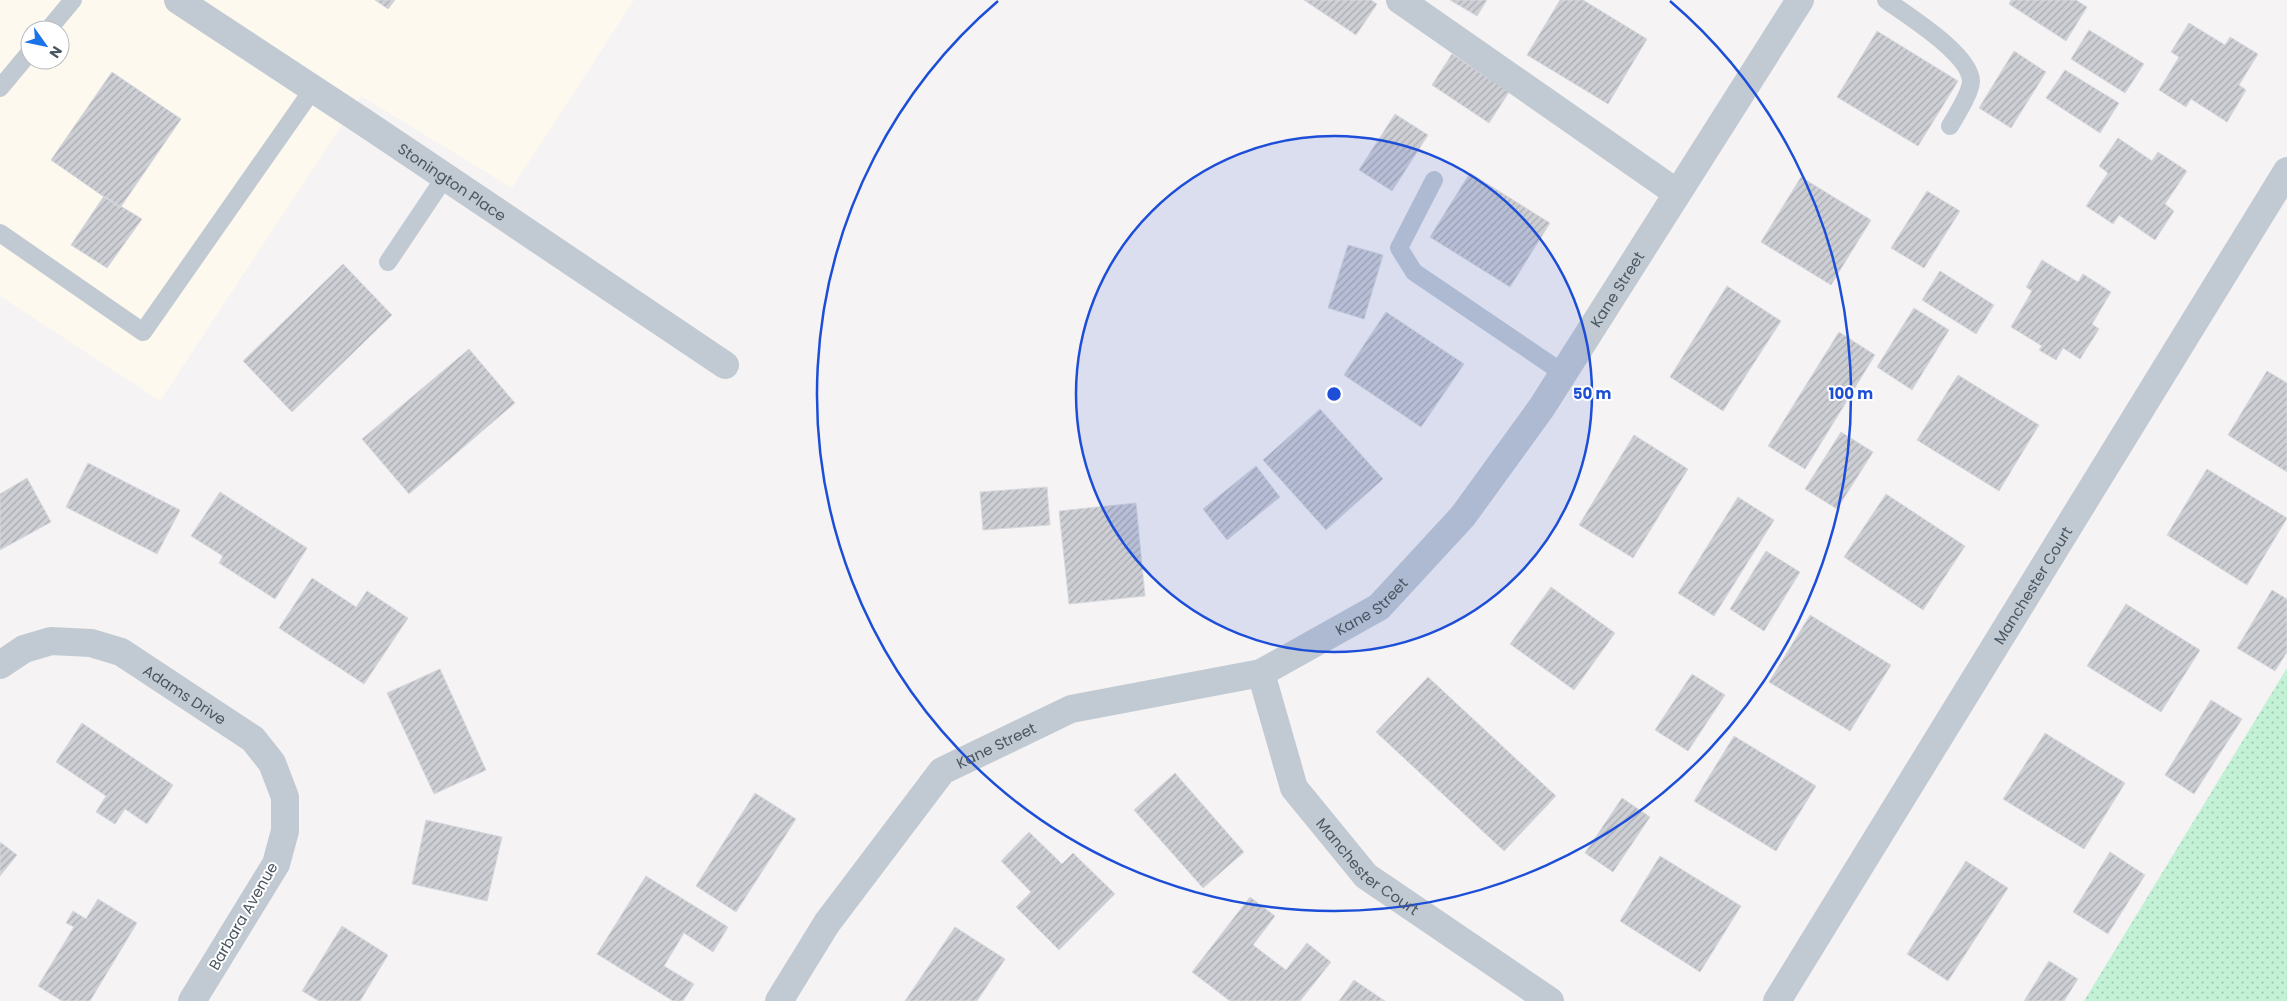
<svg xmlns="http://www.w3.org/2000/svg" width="2287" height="1001" viewBox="0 0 2287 1001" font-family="Poppins,sans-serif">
<defs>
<pattern id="park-dots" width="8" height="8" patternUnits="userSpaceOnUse" patternTransform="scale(1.25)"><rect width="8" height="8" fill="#c3f1d5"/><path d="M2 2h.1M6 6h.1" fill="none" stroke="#a0c6b0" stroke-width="1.8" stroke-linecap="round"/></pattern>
<pattern id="building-hatch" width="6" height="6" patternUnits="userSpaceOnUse" patternTransform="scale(1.25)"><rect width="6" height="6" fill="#cdcfd5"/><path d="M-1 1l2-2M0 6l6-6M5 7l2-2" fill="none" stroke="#a8abb0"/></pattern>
</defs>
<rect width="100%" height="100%" fill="#f5f3f3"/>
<path fill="#fdf9ef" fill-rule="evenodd" d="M 0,0 L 634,0 L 512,188 L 361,96 L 160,401 L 0,296 ZM 30,30 L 60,30 L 60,60 L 30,60 Z"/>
<path fill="url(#park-dots)" d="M 2287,668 L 2287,1001 L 2084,1001 Z"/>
<path fill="url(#building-hatch)" stroke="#d7d9de" d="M 375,0 L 395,0 L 388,9 Z
M 1304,0 L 1371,0 L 1377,4 L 1356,35 Z
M 1450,0 L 1487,0 L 1477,16 Z
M 1560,0 L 1583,0 L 1647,39 L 1608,104 L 1527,55 Z
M 2011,0 L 2076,0 L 2087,7 L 2066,41 L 2009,4 Z
M 2189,23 L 2225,45 L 2230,37 L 2258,54 L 2239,85 L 2246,90 L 2227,122 L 2191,99 L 2186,107 L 2159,90 L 2179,57 L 2171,52 Z
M 2089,30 L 2144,64 L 2125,93 L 2071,59 Z
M 1877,31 L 1958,81 L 1918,146 L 1837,97 Z
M 2014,51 L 2046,72 L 2011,128 L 1979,108 Z
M 1452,54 L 1509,92 L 1489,123 L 1432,85 Z
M 2065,70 L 2119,103 L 2100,133 L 2046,98 Z
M 112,72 L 181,119 L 120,208 L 51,160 Z
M 1395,114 L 1428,135 L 1392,191 L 1359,170 Z
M 2118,138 L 2152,161 L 2158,152 L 2187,171 L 2165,204 L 2174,211 L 2155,240 L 2119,215 L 2113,224 L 2086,206 L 2108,173 L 2099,166 Z
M 1470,173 L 1550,223 L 1510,287 L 1430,237 Z
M 1801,177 L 1871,220 L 1831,285 L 1761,242 Z
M 1927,191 L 1960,211 L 1924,268 L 1891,248 Z
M 104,196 L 142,219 L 107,268 L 71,245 Z
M 1348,245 L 1383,255 L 1364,319 L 1328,308 Z
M 2042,260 L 2078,282 L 2083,274 L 2111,292 L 2092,324 L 2099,329 L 2080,359 L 2063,348 L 2056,360 L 2039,350 L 2042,346 L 2011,327 L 2032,291 L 2026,287 Z
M 343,264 L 392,315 L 292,412 L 243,361 Z
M 1940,271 L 1994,305 L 1976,334 L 1922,300 Z
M 1727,286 L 1781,321 L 1723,411 L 1670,377 Z
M 1914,308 L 1949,330 L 1912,390 L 1877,367 Z
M 1386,312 L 1464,364 L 1421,427 L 1344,375 Z
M 1839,332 L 1875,355 L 1805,469 L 1768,446 Z
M 469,349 L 515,403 L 409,494 L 362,439 Z
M 2267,371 L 2287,383 L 2287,472 L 2228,435 Z
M 1958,375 L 2039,425 L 1999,491 L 1917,440 Z
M 1320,409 L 1383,479 L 1326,530 L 1263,460 Z
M 1841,432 L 1873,452 L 1837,509 L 1805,489 Z
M 1634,435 L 1688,469 L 1633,558 L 1579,525 Z
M 88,463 L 180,510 L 157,554 L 66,507 Z
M 1256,466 L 1280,497 L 1227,540 L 1203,509 Z
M 2207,469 L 2287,518 L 2247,585 L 2167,535 Z
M 27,478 L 51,522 L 0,550 L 0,494 Z
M 1047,487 L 1050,525 L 983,530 L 980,492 Z
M 220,492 L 307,548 L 275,599 L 219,563 L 223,556 L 191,536 Z
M 1886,494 L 1965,546 L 1923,610 L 1844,557 Z
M 1738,497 L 1774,520 L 1714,616 L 1678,593 Z
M 1136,503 L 1145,596 L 1069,604 L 1059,511 Z
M 1766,551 L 1800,572 L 1764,631 L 1730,609 Z
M 312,578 L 356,607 L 367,591 L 408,618 L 364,684 L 279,628 Z
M 1551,587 L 1615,633 L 1574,690 L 1510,644 Z
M 2272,590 L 2287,599 L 2287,652 L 2275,671 L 2237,648 Z
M 2126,604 L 2200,650 L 2161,712 L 2087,666 Z
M 1810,615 L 1891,665 L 1850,731 L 1769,682 Z
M 440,669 L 486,770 L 434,794 L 387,693 Z
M 1692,674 L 1725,695 L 1688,751 L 1655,730 Z
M 1428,677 L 1556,796 L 1504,851 L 1376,732 Z
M 2211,700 L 2242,719 L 2194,794 L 2165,775 Z
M 82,723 L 173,785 L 147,824 L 125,809 L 115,824 L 96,812 L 106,796 L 56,762 Z
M 2045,733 L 2125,783 L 2084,849 L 2003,799 Z
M 1734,736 L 1816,786 L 1776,851 L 1694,801 Z
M 1175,773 L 1244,852 L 1203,888 L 1134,810 Z
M 755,793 L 796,819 L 736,912 L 696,886 Z
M 1622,798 L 1650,817 L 1613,872 L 1585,853 Z
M 426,820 L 502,837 L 487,901 L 412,884 Z
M 1029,832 L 1062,864 L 1073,853 L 1115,894 L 1059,950 L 1016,907 L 1031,892 L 1001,861 Z
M 0,842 L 17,855 L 0,876 Z
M 2110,852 L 2145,875 L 2108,934 L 2073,912 Z
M 1660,856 L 1741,906 L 1700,972 L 1620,921 Z
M 1966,861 L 2008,888 L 1948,981 L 1907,954 Z
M 646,876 L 728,927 L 713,952 L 684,933 L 664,966 L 694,984 L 683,1001 L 673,1001 L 597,954 Z
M 1250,897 L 1275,916 L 1253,945 L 1286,970 L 1307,943 L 1331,962 L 1300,1001 L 1230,1001 L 1192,972 Z
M 98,899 L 137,923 L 90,1001 L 62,1001 L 38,986 L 74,927 L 66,923 L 73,911 L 86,919 Z
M 342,926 L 388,955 L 360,1001 L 319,1001 L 302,991 Z
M 955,927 L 1005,959 L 977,1001 L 905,1001 Z
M 2049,961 L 2078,979 L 2064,1001 L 2024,1001 Z
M 1354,980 L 1385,1001 L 1339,1001 Z"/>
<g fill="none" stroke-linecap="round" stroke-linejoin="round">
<path stroke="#c1cad2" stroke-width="18" d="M 1886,0 C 1908,16 1970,54 1971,81 C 1971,92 1956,116 1950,126
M 48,30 L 73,0
M 0,88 L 30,52
M 1434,180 L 1399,248 L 1414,272 L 1563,373
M 0,233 L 143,332 L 313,89
M 388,262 L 445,177"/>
<g stroke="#c1cad2" stroke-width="28">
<path id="s1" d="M 178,0 L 365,123 L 725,365"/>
<path d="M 1400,0 L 1677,193"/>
<path id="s2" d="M 0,665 L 24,649 L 51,641 L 91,643 L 121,652 L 253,739 L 272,763 L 285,797 L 285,831 L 276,864 L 192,1001"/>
<path id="s3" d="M 1261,673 L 1294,788 L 1366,876 L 1550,1001"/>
<path id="s4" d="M 779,1001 L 827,923 L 942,771 L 1071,709 L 1261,673 L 1379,607 L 1463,516 L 1542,407 L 1800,0"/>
<path id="s5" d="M 1777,1001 L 2287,171"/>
</g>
</g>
<circle cx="1334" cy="394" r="258" fill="#1d4ed8" fill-opacity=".12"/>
<g fill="none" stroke="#1d4ed8" stroke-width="2.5">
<circle cx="1334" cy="394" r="258"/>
<path d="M1670 1A517 517 0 1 1 998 1"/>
</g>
<g text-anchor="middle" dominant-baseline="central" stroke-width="4" stroke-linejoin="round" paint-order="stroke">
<g font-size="15" fill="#4a5661" stroke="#fff">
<text stroke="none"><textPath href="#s1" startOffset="329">Stonington Place</textPath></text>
<text stroke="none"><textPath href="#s4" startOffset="1152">Kane Street</textPath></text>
<text stroke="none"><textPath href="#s5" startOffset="488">Manchester Court</textPath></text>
<text stroke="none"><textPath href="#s4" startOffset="748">Kane Street</textPath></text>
<text stroke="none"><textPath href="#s2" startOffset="205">Adams Drive</textPath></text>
<text stroke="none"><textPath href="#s4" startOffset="342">Kane Street</textPath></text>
<text stroke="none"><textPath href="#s3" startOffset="228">Manchester Court</textPath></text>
<text transform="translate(243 916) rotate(-60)">Barbara Avenue</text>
</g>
</g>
<circle cx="1334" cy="394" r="8" fill="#1d4ed8" stroke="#fff" stroke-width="2.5"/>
<g font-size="15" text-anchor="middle" font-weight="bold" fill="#1d4ed8" stroke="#fff" stroke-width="4" stroke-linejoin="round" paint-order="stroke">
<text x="1592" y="399">50 m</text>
<text x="1851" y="399">100 m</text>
</g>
<g transform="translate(45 45) rotate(123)"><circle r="24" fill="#ffffff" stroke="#b7bbc0"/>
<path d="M0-4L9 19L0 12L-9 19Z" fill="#1a73e8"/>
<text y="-8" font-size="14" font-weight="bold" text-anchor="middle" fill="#4a5661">N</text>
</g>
</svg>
